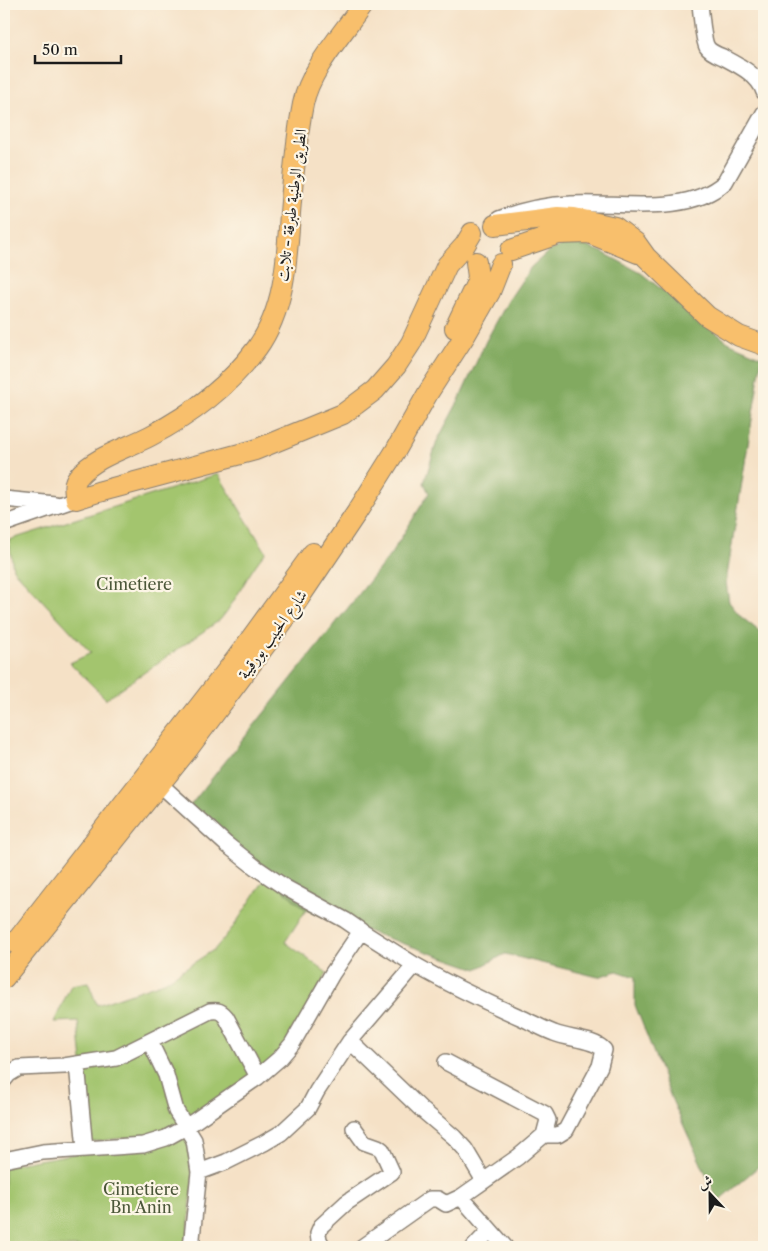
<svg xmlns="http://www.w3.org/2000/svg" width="768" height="1251" viewBox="0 0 768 1251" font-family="'Libre Caslon Text',Amiri,serif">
<rect width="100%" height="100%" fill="#fcf5e5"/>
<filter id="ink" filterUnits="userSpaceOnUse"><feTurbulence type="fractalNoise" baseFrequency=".02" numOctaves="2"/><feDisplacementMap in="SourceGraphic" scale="10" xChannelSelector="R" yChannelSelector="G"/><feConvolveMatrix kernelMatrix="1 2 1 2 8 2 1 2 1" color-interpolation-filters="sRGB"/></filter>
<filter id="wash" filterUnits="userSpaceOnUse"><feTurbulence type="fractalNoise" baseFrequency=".0096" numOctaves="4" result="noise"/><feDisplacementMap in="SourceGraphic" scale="20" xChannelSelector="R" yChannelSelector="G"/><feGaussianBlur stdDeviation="1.12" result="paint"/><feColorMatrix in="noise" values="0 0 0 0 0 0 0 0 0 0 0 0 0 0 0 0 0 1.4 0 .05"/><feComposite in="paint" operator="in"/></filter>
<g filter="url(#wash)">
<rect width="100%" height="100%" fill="#f5e1c6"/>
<path fill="#a3c56e" stroke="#607045" d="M 218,474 L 266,552 C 247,573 238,599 220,620 L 106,699 L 70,663 L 91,653 L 13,569 L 9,540 Z
M 267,876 L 306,910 L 285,942 L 327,973 L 289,1043 L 240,1098 L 149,1135 L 90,1142 L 78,1021 L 54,1022 L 71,985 L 88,982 L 97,1005 L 164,982 L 215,949 L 234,926 Z
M 189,1134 L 194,1162 L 187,1247 L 4,1247 L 4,1166 Z"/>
<path fill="#82aa61" stroke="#4f633e" d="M 580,244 L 602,252 L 641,273 L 728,342 L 762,357 L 726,582 L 729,602 L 740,616 L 764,635 L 764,1162 L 718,1201 L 672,1100 L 635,1005 L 635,977 L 617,971 L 598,977 L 505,954 L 477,969 L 306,910 L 189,807 L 391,554 L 429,493 L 424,483 L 437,441 L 459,400 L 486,341 L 508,301 L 531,267 L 549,251 L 563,245 Z"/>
</g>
<g filter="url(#ink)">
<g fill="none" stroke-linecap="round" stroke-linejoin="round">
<defs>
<path id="minor" d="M 700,4 C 701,12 703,41 707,47 C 710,52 718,55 723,57 C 738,65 759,75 764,92
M 499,219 C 522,210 545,205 570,204 C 618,201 686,217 725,182 L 764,113
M 4,499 L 55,504
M 4,524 L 76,499
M 361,931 L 415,965
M 350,1041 L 421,1109 L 454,1137 L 465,1149 L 484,1181
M 150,1042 L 166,1075 L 176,1111 L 194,1140 L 199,1172 L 226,1162 L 264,1143 L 281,1133 L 295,1120 L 308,1108 L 317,1091 L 350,1041 L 415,965 C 450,985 486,1002 522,1018 C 533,1023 543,1029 554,1033 C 568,1039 595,1039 604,1050 L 600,1066 L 566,1130 L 558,1135 L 544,1135
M 77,1064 L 85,1149
M 4,1080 L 9,1074 L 19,1068 L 64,1066 L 116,1058 L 210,1011 C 218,1010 221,1011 226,1017 L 258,1077
M 4,1160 L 43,1152 L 143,1145 L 166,1138 L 186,1127 L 258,1077 L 280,1058 L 292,1044 L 332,974 L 361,931 L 345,920 L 286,888 L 255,867 L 226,844 L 152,777
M 461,1197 L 505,1247
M 191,1247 L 199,1172
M 323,1247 L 319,1240 L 318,1233 L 321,1226 L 346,1203 L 392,1172 L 382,1150 L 378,1147 L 364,1142 L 354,1128
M 362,1247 L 430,1199 L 438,1199 L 446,1204 L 461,1197 L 518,1157 L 544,1135 L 548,1120 L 545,1114 L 446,1062
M 474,1247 L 490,1230"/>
<path id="major" d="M 363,4 C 343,34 310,69 303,104 C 296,140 293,177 290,213 C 287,259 285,309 257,348 C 229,386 191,415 150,436 C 127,448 94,457 78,477 C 72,484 75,492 76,499 L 98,492 L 255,450 L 343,414 L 375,390 L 396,366 L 411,343 L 447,265 L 465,245 L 472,233
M 495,225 L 558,217 L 574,218 L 615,227 L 636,243 L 646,257 L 707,316 L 739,336 L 764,345
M 511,250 L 558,234 L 589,233 L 638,253
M 455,328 L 476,284 L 478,277 L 476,262
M 15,943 L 236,659 L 313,553
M 4,978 L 188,749 L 287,616 L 357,512 L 396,450 L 428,393 L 466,334 L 490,292 L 501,264"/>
</defs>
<use href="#minor" stroke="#887e71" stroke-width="18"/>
<use href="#major" stroke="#887e71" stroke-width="22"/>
<use href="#minor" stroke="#fff" stroke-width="15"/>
<use href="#major" stroke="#f8bf6c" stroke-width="20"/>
</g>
</g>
<g text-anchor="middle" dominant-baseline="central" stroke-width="4.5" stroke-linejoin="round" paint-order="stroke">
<g font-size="16" fill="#1c1c1c" stroke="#fcf5e5">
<text transform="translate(291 205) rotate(-83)">الطريق الوطنية طبرقة - تلابت</text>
<text transform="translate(272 634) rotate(-54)">شارع الحبيب بورقيبة</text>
</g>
<g font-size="16" fill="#4b5739" stroke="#fcf5e5">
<text x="134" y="584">Cimetiere</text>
<text x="141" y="1189">Cimetiere<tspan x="141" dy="18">Bn Anin</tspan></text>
</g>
</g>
<rect width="768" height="1251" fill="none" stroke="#fcf5e5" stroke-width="20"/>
<g transform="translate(710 1194) rotate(338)" stroke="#fcf5e5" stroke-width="4" paint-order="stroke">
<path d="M0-4L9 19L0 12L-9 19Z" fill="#1c1c1c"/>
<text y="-8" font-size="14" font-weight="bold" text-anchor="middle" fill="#1c1c1c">ش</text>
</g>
<path d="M35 55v8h86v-8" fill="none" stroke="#1c1c1c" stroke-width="2.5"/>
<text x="42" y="55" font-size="15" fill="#1c1c1c" stroke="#fcf5e5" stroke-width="4" paint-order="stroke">50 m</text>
</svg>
